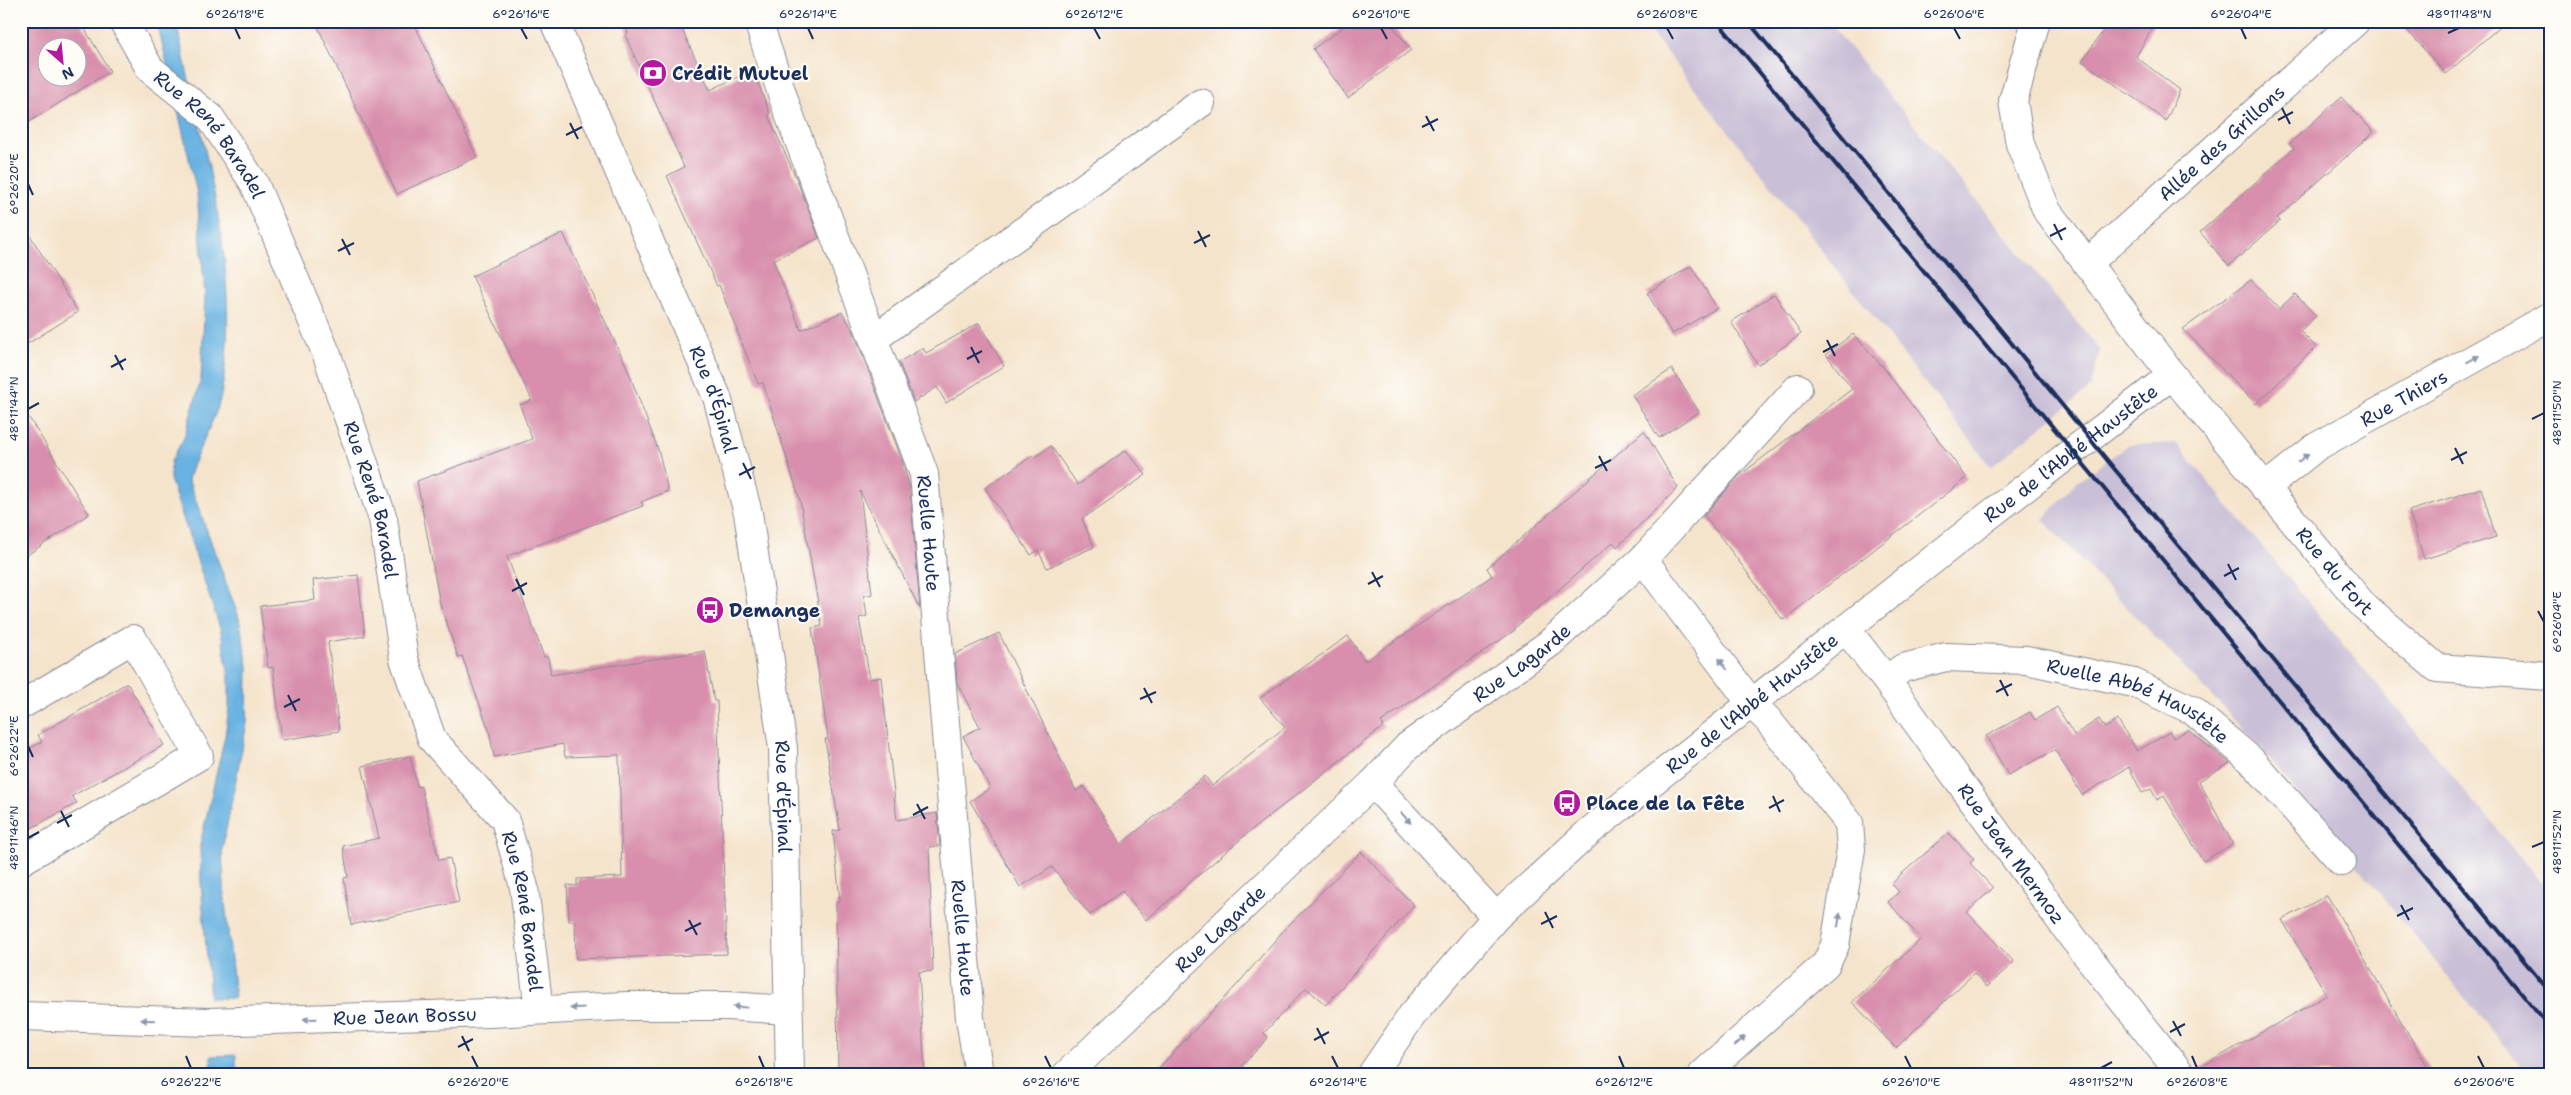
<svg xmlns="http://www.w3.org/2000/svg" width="2571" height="1095" viewBox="0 0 2571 1095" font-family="'Shantell Sans',sans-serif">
<rect width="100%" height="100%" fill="#fdfcf7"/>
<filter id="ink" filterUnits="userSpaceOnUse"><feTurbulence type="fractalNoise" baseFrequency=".02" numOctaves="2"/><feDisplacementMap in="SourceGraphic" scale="10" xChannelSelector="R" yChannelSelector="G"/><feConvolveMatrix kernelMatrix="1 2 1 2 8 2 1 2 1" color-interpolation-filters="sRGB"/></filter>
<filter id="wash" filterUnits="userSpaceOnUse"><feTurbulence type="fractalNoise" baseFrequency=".0096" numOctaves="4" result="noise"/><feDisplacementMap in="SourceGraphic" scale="20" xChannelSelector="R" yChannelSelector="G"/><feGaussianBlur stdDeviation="1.12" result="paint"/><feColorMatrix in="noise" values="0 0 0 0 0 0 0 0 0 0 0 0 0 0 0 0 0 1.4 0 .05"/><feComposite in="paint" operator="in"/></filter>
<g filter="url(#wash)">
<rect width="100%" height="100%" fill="#f5e4cc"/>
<path fill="#c9bfd7" d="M 1642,21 L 1828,21 L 2100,350 L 2091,387 L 1991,467 Z
M 2176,443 L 2550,893 L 2550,1074 L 2527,1074 L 2257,743 L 2043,520 L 2076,483 L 2128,445 Z"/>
<path fill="#69b2e1" stroke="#4270a0" d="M 157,21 L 176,21 C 201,144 244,268 221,395 C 216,420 196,451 188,479 L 239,618 L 248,666 L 247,723 L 222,850 L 225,902 L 235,998 L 210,998 L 201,883 L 200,845 L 225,736 L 229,708 L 229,677 L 221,631 L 170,479 L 171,461 L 184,438 L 201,380 L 205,295 L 197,193 Z
M 236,1055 L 236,1074 L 212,1074 L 211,1056 Z"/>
<g id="blocks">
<path fill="#d88eac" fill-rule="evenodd" d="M 21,21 L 80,21 L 110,71 L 21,127 ZM 48,48 L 78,48 L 78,78 L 48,78 Z
M 315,21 L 413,21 L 477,157 L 397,194 Z
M 623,21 L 678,21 L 710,90 L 753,70 L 770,114 L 768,115 L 797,180 L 819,238 L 773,260 L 801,330 L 842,312 L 853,330 L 903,463 L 910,489 L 920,609 L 860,491 L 872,594 L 864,596 L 867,616 L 859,618 L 870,679 L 881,677 L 897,820 L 937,813 L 940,846 L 929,847 L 933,971 L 919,972 L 925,1074 L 838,1074 L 836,903 L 840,901 L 833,831 L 840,830 L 825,739 L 828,739 L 812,628 L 822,626 L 800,500 L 763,383 L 758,384 L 719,285 L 717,286 L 667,176 L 684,167 L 625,35 L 628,33 Z
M 1351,21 L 1389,21 L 1411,50 L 1348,98 L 1313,49 Z
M 2110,21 L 2156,21 L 2136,57 L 2180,90 L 2166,121 L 2082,61 Z
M 2399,21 L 2506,21 L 2446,74 Z
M 2341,97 L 2374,132 L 2277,218 L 2280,221 L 2229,266 L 2200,232 L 2294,148 L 2289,144 Z
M 21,221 L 78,312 L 21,348 Z
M 563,233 L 626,365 L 659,452 L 668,491 L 641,502 L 643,506 L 507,556 L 544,657 L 548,657 L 551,675 L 705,651 L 714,701 L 717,701 L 727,954 L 576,959 L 575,921 L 569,921 L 567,885 L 577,886 L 577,879 L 622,877 L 619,755 L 565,757 L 563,744 L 494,757 L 489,730 L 462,656 L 458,657 L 440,604 L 417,481 L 532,439 L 520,405 L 532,400 L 472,276 Z
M 1691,266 L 1717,308 L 1672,334 L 1647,293 Z
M 2251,280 L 2279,309 L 2295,294 L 2316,316 L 2300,331 L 2316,347 L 2256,404 L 2183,329 Z
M 1774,294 L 1801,334 L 1758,365 L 1731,322 Z
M 979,323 L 1004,366 L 946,403 L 937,387 L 914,402 L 899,362 L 923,348 L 926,353 Z
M 1853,334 L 1883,367 L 1967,478 L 1783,620 L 1704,515 L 1739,476 L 1852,389 L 1826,354 Z
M 1672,369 L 1699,412 L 1659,438 L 1632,395 Z
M 21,405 L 89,514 L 21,559 Z
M 1644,431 L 1678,488 L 1617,547 L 1613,542 L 1515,628 L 1515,630 L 1381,722 L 1384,726 L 1249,832 L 1146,920 L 1122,891 L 1090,915 L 1052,867 L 1020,887 L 970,801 L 990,788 L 963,736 L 980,727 L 957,683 L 955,654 L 999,633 L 1076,791 L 1084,786 L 1121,844 L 1205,776 L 1212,786 L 1285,727 L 1260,698 L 1348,636 L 1365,661 L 1492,576 L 1487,568 Z
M 1051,446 L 1078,485 L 1126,450 L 1146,475 L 1082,519 L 1094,547 L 1047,568 L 1038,550 L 1031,555 L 985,488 L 1033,455 L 1035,457 Z
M 2481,488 L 2496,537 L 2424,559 L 2409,511 Z
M 358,575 L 365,636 L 328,642 L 339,731 L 282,740 L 273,667 L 268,668 L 260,606 L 315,600 L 313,580 Z
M 127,683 L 164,745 L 72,796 L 77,803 L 21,834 L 21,753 L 42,742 L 38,735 Z
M 2057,707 L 2074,735 L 2099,719 L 2105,728 L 2118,720 L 2137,751 L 2170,732 L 2173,738 L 2188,730 L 2230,763 L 2199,781 L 2233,844 L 2203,861 L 2164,796 L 2157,800 L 2151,789 L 2142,793 L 2129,767 L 2082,795 L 2055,750 L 2008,775 L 1986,736 L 2030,712 L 2035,720 Z
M 410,756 L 417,786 L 421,787 L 439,860 L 450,858 L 459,902 L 351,925 L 344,878 L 348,877 L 343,846 L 379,838 L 362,766 Z
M 1949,833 L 1974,859 L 1970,863 L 1993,888 L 1967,912 L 2014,962 L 1987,987 L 1974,973 L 1896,1048 L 1852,1002 L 1921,939 L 1888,902 L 1899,892 L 1892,884 L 1899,876 Z
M 1361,852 L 1414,905 L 1326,1005 L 1306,988 L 1264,1033 L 1268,1038 L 1234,1074 L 1153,1074 L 1236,986 L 1283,931 Z
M 2327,895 L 2432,1074 L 2196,1074 L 2196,1070 L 2327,995 L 2282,920 Z"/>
</g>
</g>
<g filter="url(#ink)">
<use href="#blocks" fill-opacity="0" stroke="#888a95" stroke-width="1"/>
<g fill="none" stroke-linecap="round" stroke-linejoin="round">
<defs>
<g id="minor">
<path id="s1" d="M 123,21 L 150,69 L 210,117 L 254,183 L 327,355 L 383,519 L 404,659 L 432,739 L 505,820 L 524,887 L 539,1010"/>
<path id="s2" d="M 758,21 L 786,106 L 924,474 L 970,1018 L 979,1074"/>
<path id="s3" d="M 2036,21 L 2013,101 L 2020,144 L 2047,211 L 2172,375 L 2363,605 L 2437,668 L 2550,676"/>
<path id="s4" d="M 2087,264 L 2356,21"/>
<path d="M 875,338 L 1201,103"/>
<path id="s5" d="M 2265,488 L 2316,447 L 2550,316"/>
<path d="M 1643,559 L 1751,703 L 1768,720 L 1849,823 L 1851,849 L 1835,945 L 1826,964 L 1703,1074"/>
<path id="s6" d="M 1846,629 L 1886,680 L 2073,938 L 2181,1074"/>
<path id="s7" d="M 1886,680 L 1903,668 L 1946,657 L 2026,660 L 2134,683 L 2192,710 L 2251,760 L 2342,862"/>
<path d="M 21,705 L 133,639 L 199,756 L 21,861"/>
<path d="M 1373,783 L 1496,917"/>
<path id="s8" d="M 21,1016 L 209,1022 L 490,1013 L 626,1006 L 728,1006 L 788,1010"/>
<path id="s9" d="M 1067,1074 L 1373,783 L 1408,746 L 1550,643 L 1643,559 L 1798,388"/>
<path id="s10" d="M 1372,1074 L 1413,1014 L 1496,917 L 1590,831 L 1987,517 L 2172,375"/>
</g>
<g id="major">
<path id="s11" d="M 554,21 L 717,397 L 748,513 L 783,748 L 790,1074"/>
</g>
</defs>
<use href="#minor" stroke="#888a95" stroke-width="30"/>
<use href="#major" stroke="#888a95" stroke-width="30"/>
<use href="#minor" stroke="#fff" stroke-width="28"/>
<use href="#major" stroke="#fff" stroke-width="28"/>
<path stroke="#1b2f5e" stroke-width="4" d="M 1717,21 L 2550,1028
M 1748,21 L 2112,466 L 2550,992"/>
</g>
<defs><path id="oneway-solid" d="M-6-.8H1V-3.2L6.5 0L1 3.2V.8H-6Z" transform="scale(1.25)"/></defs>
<g fill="#8d97ae">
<use href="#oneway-solid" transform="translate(2473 359) rotate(-29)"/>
<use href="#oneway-solid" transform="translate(2303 458) rotate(-38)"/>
<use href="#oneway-solid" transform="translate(1723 664) rotate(-127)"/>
<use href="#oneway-solid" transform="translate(1406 818) rotate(47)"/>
<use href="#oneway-solid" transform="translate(1839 920) rotate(-81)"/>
<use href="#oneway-solid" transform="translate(740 1007) rotate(-176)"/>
<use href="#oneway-solid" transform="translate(577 1008) rotate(177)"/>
<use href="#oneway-solid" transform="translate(310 1019) rotate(178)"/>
<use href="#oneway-solid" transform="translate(148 1020) rotate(-178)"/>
<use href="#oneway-solid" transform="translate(1740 1041) rotate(-42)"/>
</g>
</g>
<path fill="none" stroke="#1b2f5e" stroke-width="2" d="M 235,28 L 240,39M 521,28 L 527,39M 808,28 L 813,39M 1094,28 L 1100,39M 1381,28 L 1387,39M 1667,28 L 1673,39M 1954,28 L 1960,39M 2241,28 L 2246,39M 2448,33 L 2459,28M 2282,108 L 2290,124M 1426,116 L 1434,131M 2278,120 L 2293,112M 570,123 L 578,139M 1422,127 L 1438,119M 566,135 L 582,127M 28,184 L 33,195M 2054,224 L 2062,240M 1198,231 L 1206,247M 2050,236 L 2066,228M 342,239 L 350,255M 1194,243 L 1210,235M 338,251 L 354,243M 1827,340 L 1835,356M 971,347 L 979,363M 1823,352 L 1838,344M 115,355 L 123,370M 967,359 L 982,351M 111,367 L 126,359M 28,409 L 39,403M 2532,419 L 2544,413M 2455,448 L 2463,464M 1599,456 L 1607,471M 2451,460 L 2467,452M 743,463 L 751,479M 1595,468 L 1611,460M 739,475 L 755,467M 2228,564 L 2236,580M 1372,572 L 1380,587M 2224,576 L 2239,568M 516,579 L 524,595M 1368,584 L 1383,576M 512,591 L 527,583M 2538,611 L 2544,622M 2000,680 L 2008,696M 1144,688 L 1152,703M 1996,692 L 2012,684M 288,695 L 296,711M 1140,699 L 1156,692M 284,707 L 300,699M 28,746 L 33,757M 1773,796 L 1780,812M 917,804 L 925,819M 1769,808 L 1784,800M 61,811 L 69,827M 913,815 L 928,807M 57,823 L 72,815M 28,838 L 39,832M 2532,847 L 2544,842M 2401,905 L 2409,920M 1545,912 L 1553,928M 2397,916 L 2413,908M 689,920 L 697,935M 1541,924 L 1557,916M 685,931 L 701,923M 2173,1021 L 2181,1036M 1317,1028 L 1325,1044M 2170,1032 L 2185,1024M 462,1036 L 469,1051M 1314,1040 L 1329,1032M 458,1047 L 473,1039M 186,1056 L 191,1068M 472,1056 L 478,1068M 759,1056 L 764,1068M 1045,1056 L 1051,1068M 1332,1056 L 1338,1068M 1619,1056 L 1624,1068M 1905,1056 L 1911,1068M 2192,1056 L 2197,1068M 2478,1056 L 2484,1068M 2101,1068 L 2112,1062"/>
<defs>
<symbol id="bank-disc" viewBox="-11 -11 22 22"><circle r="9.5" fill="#b5179e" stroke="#fdfcf7"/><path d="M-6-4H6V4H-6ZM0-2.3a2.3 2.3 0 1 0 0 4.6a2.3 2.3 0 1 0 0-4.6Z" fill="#fff"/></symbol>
<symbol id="bus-disc" viewBox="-11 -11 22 22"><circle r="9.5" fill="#b5179e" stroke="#fdfcf7"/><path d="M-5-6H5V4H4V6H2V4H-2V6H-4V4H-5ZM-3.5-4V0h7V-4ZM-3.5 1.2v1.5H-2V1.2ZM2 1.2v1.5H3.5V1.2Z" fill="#fff"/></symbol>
</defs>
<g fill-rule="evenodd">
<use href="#bank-disc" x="637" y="57" width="32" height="32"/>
<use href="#bus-disc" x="694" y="594" width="32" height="32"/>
<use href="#bus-disc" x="1551" y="787" width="32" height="32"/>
</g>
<g text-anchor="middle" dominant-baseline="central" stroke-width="4.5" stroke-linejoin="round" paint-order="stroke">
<g font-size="19" font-weight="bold" fill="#1b2f5e" stroke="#fdfcf7" text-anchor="start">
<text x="672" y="73">Crédit Mutuel</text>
<text x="729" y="610">Demange</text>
<text x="1586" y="803">Place de la Fête</text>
</g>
<g font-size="19" fill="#1b2f5e" stroke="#fdfcf7">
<text stroke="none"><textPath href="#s1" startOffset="145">Rue René Baradel</textPath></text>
<text stroke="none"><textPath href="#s4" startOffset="181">Allée des Grillons</textPath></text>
<text stroke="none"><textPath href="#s5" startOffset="166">Rue Thiers</textPath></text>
<text stroke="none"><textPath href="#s11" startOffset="411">Rue d'Épinal</textPath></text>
<text stroke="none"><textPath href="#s10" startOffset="939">Rue de l'Abbé Haustête</textPath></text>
<text stroke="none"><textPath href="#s1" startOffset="550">Rue René Baradel</textPath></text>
<text stroke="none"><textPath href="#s2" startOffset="542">Ruelle Haute</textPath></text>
<text stroke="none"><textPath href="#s3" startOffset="660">Rue du Fort</textPath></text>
<text stroke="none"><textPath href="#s9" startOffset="614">Rue Lagarde</textPath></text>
<text stroke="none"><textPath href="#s10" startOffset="534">Rue de l'Abbé Haustête</textPath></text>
<text stroke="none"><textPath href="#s7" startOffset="266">Ruelle Abbé Haustète</textPath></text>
<text stroke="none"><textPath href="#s11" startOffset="816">Rue d'Épinal</textPath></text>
<text stroke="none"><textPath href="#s6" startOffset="279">Rue Jean Mermoz</textPath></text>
<text stroke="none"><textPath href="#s1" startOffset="1000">Rue René Baradel</textPath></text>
<text stroke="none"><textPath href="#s9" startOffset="211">Rue Lagarde</textPath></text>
<text stroke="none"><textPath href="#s2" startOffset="948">Ruelle Haute</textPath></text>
<text stroke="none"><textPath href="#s8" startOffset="384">Rue Jean Bossu</textPath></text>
</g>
</g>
<rect width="2571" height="1095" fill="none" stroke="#fdfcf7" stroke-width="55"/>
<g transform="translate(62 62) rotate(153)"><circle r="24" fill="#fdfcf7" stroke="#a3aaba"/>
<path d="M0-4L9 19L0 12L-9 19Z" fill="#b5179e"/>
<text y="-8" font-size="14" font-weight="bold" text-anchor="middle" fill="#1b2f5e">N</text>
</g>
<rect x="28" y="28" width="2516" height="1040" fill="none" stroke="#1b2f5e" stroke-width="2"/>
<g font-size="12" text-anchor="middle" fill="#1b2f5e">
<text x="235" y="18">6°26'18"E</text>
<text x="521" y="18">6°26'16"E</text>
<text x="808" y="18">6°26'14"E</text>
<text x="1094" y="18">6°26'12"E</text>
<text x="1381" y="18">6°26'10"E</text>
<text x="1667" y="18">6°26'08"E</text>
<text x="1954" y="18">6°26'06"E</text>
<text x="2241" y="18">6°26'04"E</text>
<text x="2459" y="18">48°11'48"N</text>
<text transform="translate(14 184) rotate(-90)" y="4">6°26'20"E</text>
<text transform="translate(14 409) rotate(-90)" y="4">48°11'44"N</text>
<text transform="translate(2557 413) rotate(-90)" y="4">48°11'50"N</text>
<text transform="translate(2557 622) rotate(-90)" y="4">6°26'04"E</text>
<text transform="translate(14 746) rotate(-90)" y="4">6°26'22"E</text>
<text transform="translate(14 838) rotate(-90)" y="4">48°11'46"N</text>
<text transform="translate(2557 842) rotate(-90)" y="4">48°11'52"N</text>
<text x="191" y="1086">6°26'22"E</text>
<text x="478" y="1086">6°26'20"E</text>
<text x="764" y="1086">6°26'18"E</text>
<text x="1051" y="1086">6°26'16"E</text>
<text x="1338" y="1086">6°26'14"E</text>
<text x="1624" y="1086">6°26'12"E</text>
<text x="1911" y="1086">6°26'10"E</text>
<text x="2101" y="1086">48°11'52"N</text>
<text x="2197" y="1086">6°26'08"E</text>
<text x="2484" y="1086">6°26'06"E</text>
</g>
</svg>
